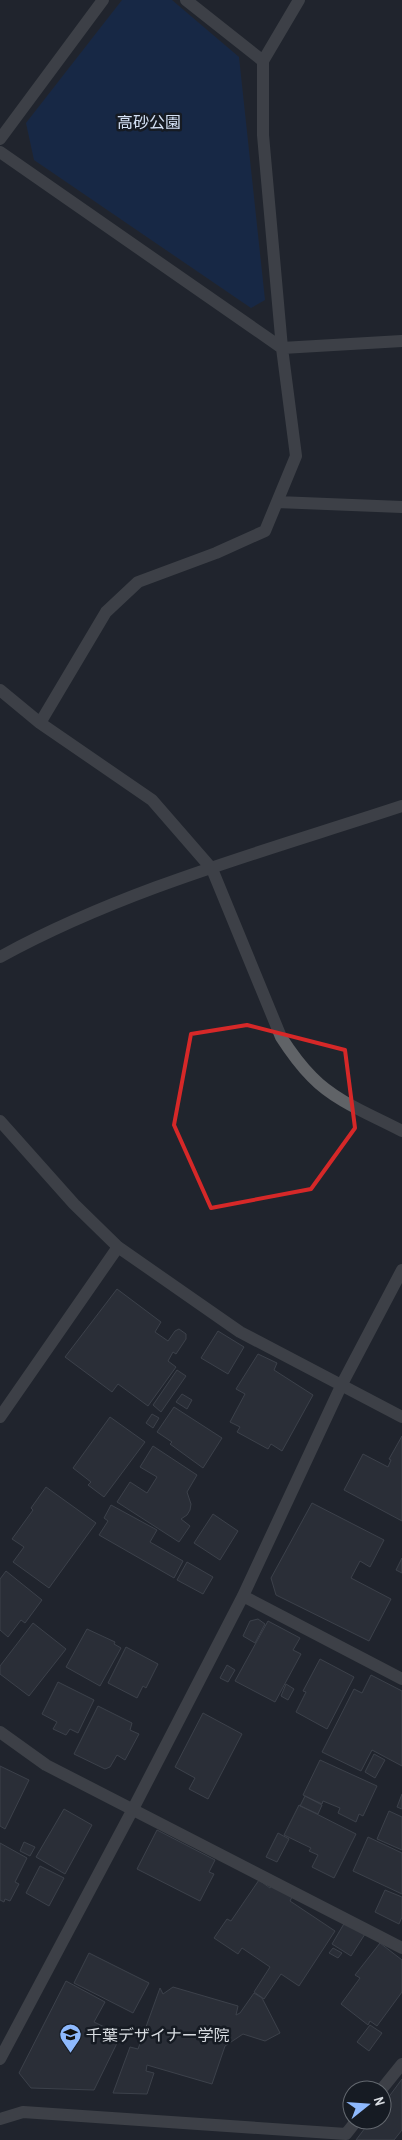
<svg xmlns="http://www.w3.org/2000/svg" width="402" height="2140" viewBox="0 0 402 2140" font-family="'Archivo Narrow','Noto Sans JP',sans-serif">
<rect width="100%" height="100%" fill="#20252d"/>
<path fill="#0d2d62" d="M 122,0 L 172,0 L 239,57 L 265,300 L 251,308 L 34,160 L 26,123 Z"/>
<path fill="#363b44" stroke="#5d636d" d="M 117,1289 L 161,1322 L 155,1332 L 168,1341 L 175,1331 L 179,1329 L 186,1334 L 186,1339 L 176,1354 L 173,1352 L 168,1361 L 176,1367 L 148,1406 L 118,1384 L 112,1392 L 65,1357 Z
M 218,1331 L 244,1347 L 228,1374 L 201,1358 Z
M 258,1354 L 277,1363 L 274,1370 L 313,1395 L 282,1451 L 271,1444 L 268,1449 L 237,1432 L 240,1427 L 230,1422 L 245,1394 L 236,1389 Z
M 177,1370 L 186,1376 L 161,1412 L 153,1405 Z
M 182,1394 L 192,1400 L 187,1409 L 176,1402 Z
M 174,1407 L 222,1438 L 203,1468 L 170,1444 L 172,1442 L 157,1432 Z
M 152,1414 L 159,1418 L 153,1428 L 146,1423 Z
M 110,1417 L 145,1442 L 104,1497 L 88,1485 L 91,1482 L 73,1468 Z
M 402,1436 L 402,1521 L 344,1490 L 363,1454 L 388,1467 L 391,1460 L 389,1459 Z
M 153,1446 L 197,1475 L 187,1492 L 191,1504 L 190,1510 L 187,1515 L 181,1519 L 190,1526 L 179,1542 L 117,1502 L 130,1482 L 147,1493 L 157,1477 L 140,1467 Z
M 46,1487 L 96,1523 L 49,1588 L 13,1562 L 24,1547 L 12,1539 L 33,1510 L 31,1508 Z
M 312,1503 L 384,1540 L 370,1567 L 360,1561 L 351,1578 L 391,1599 L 369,1641 L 276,1595 L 271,1578 Z
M 111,1505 L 157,1530 L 150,1542 L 183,1561 L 174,1578 L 99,1535 L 108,1521 L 104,1518 Z
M 213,1514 L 238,1531 L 220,1560 L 194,1543 Z
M 402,1558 L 402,1573 L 396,1570 Z
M 187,1562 L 213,1577 L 203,1594 L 177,1580 Z
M 6,1571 L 42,1600 L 25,1623 L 21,1620 L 8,1637 L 0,1630 L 0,1579 Z
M 258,1619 L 265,1624 L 255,1643 L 243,1636 L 250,1621 Z
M 268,1621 L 300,1638 L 293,1650 L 301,1654 L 275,1702 L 235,1681 Z
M 33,1623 L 66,1649 L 29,1696 L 0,1674 L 0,1666 Z
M 87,1629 L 115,1642 L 114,1644 L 121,1648 L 100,1686 L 66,1667 Z
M 126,1647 L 158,1664 L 146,1688 L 143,1686 L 137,1698 L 108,1683 Z
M 320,1659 L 354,1677 L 327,1729 L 296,1712 L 306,1692 L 303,1691 Z
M 227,1665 L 235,1670 L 228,1682 L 220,1678 Z
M 371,1675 L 402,1691 L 402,1766 L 372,1750 L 361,1771 L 322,1752 L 354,1689 L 362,1693 Z
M 58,1682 L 94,1700 L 78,1733 L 70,1729 L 66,1735 L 53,1729 L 57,1722 L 42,1714 Z
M 286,1684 L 294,1689 L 288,1700 L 281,1696 Z
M 98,1706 L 132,1723 L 130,1730 L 139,1734 L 125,1760 L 117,1755 L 110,1767 L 105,1769 L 74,1754 Z
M 203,1713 L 242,1734 L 208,1799 L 189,1789 L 195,1778 L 175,1767 Z
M 374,1754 L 385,1760 L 375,1778 L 365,1772 Z
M 320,1760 L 377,1786 L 363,1816 L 359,1814 L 356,1822 L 338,1813 L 340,1808 L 323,1801 L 322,1804 L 303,1795 Z
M 0,1766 L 29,1780 L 5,1829 L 0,1826 Z
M 402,1794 L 402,1809 L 397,1807 Z
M 305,1796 L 322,1805 L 318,1814 L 300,1806 Z
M 299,1805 L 356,1834 L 334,1878 L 312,1867 L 318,1855 L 309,1851 L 311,1848 L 284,1835 Z
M 64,1809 L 92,1825 L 65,1874 L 36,1857 Z
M 389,1811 L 402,1817 L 402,1850 L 377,1839 Z
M 157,1830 L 215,1860 L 209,1872 L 214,1874 L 200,1901 L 137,1869 Z
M 278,1833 L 289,1839 L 277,1862 L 266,1857 Z
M 368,1837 L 402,1853 L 402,1894 L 353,1871 Z
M 24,1842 L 35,1847 L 30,1856 L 20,1851 Z
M 0,1843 L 27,1858 L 15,1882 L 19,1884 L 10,1901 L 5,1899 L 4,1902 L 0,1900 Z
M 40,1866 L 64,1878 L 49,1906 L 26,1893 Z
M 259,1880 L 270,1888 L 272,1885 L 292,1897 L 290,1901 L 335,1931 L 299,1986 L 281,1974 L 264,1999 L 254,1992 L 270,1967 L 242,1948 L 238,1954 L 214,1938 L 227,1919 L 231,1921 Z
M 385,1890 L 402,1897 L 402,1917 L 399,1924 L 375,1912 Z
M 345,1922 L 365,1934 L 351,1956 L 332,1944 Z
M 380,1943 L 402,1960 L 402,1992 L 377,2026 L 370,2021 L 368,2025 L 341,2004 L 360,1978 L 355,1975 Z
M 333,1948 L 342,1953 L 338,1958 L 329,1953 Z
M 89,1953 L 149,1983 L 133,2013 L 74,1983 Z
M 66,1981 L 105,2002 L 94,2022 L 121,2035 L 94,2090 L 31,2088 L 19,2073 Z
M 173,1987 L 238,2006 L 236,2015 L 240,2013 L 254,1993 L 262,1998 L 280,2033 L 265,2041 L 243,2034 L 225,2046 L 212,2084 L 147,2065 L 146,2071 L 154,2073 L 147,2094 L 113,2093 L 130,2047 L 138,2049 L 160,1988 L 163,1994 Z
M 370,2025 L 382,2033 L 369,2051 L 357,2042 Z
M 402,2079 L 402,2130 L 394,2140 L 356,2140 L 371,2120 L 382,2120 L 382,2106 Z"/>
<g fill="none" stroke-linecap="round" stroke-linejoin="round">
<path stroke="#606367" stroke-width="12" d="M 186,0 L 263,61
M 0,139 L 103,0
M 0,152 L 282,348 L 402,341
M 277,502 L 402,507
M 0,690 L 40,723 L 152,800 L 212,869 L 281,1037 C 290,1051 300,1065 312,1077 C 336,1102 372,1115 402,1131
M 40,723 L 106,612 L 138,582 L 216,553 L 265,531 L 296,456 L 282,348 L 263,135 L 263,61 L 299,0
M 0,957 C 126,888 266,851 402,806
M 0,1121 L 74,1204 L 118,1247 L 240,1332 L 402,1417
M 0,1417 L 118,1247
M 243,1596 L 402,1679
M 0,1732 L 46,1765 L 402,1948
M 0,2059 L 133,1809 L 243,1596 L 342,1384 L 402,1270
M 381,2090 L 402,2064
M 0,2119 L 23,2112 L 346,2134 L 357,2120"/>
</g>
<path d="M0 0H402V2140H0ZM 247,1025 L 345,1050 L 355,1128 L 311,1189 L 211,1208 L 174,1125 L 191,1034 Z" fill="#20252d" fill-opacity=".55" fill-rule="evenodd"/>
<path fill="none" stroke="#d62828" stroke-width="4" stroke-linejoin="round" d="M 247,1025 L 345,1050 L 355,1128 L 311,1189 L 211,1208 L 174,1125 L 191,1034 Z"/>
<defs>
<symbol id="university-pin" viewBox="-11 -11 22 30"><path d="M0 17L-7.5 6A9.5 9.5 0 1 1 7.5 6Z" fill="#8eb9fd" stroke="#161b23"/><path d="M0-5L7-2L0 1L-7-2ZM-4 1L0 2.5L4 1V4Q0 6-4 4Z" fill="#111"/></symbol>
</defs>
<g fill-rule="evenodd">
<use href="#university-pin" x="58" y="2022" width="25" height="34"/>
</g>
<g text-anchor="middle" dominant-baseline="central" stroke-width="5" stroke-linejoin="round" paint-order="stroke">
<g font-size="16" fill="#d3e0f4" stroke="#161b23">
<text x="149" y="122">高砂公園</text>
</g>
<g font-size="16" fill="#d7dbe0" stroke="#161b23" text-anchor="start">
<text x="86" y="2035">千葉デザイナー学院</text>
</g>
</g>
<g transform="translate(367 2105) rotate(73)"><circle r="24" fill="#161b23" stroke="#63686f"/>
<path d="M0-4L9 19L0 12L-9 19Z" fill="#8eb9fd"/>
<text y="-8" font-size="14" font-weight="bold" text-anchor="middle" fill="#d7dbe0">N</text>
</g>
</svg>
